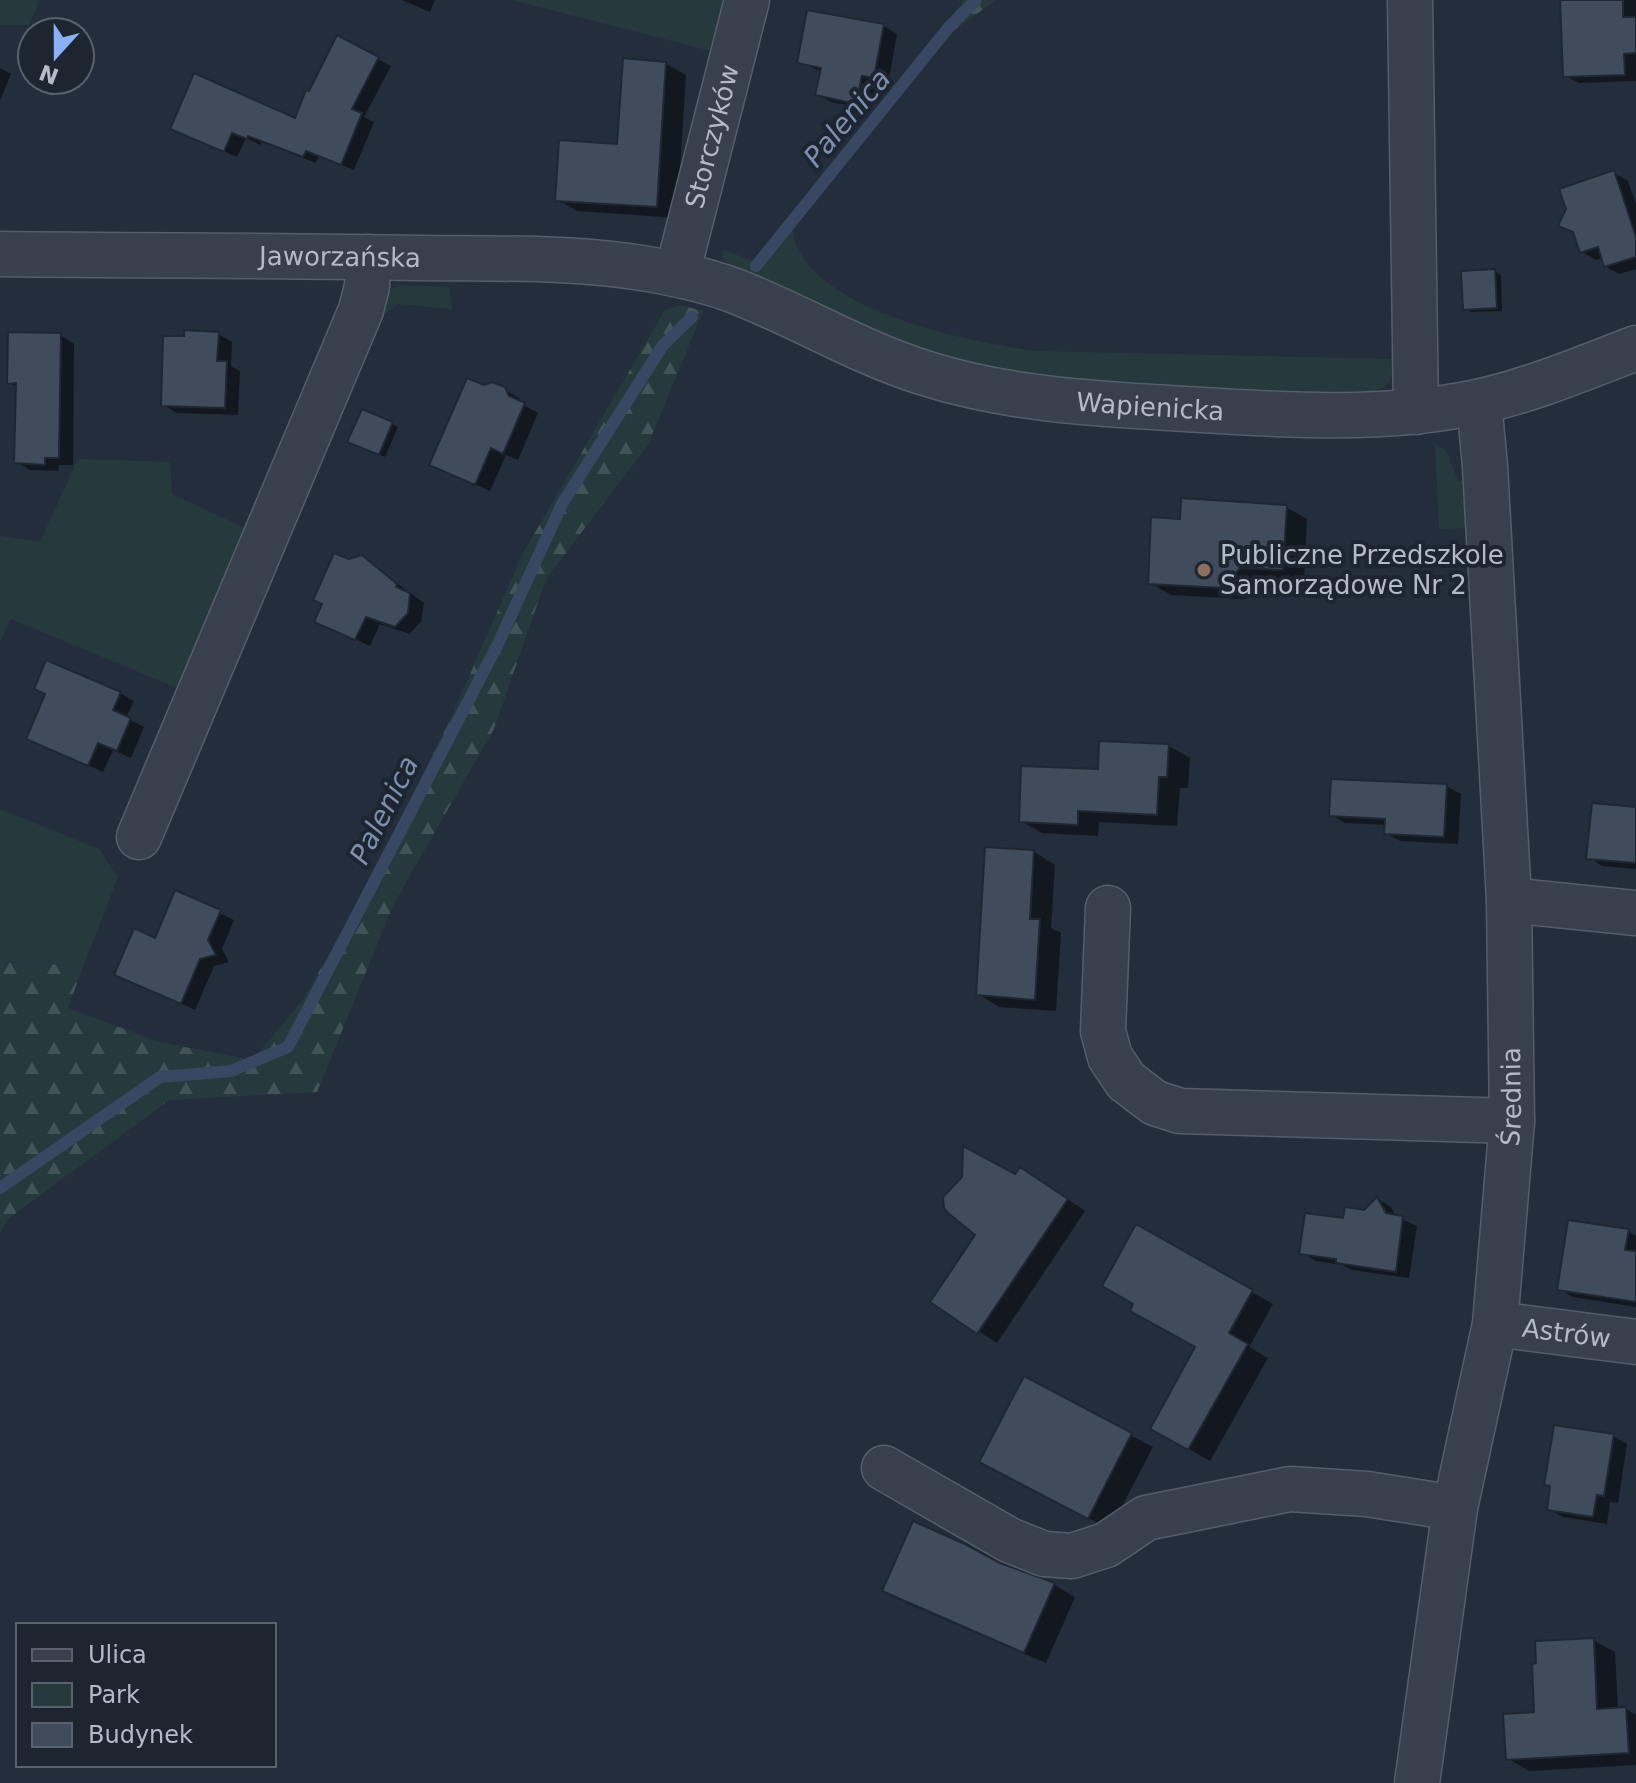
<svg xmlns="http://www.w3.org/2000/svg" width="1636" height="1783" viewBox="0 0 1636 1783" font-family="'DejaVu Sans',sans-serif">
<defs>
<pattern id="forest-firs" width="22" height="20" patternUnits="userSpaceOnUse" patternTransform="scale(2)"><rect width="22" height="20" fill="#263a3d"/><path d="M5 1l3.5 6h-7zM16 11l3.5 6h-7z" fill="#435458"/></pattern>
</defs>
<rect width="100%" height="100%" fill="#242d3c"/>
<path fill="#263a3d" d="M 0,0 L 40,0 L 29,25 L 0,25 Z
M 512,0 L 727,0 L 715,52 Z
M 792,227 C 793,233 794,240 796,245 C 826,314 970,342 1037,351 L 1393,359 C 1395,386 1385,389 1362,394 L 1176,388 L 1002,374 L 917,351 L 722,260 L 723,250 L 762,264 Z
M 398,285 L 449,287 L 452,309 L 398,304 L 378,320 L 385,294 Z
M 1435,443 L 1446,451 L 1458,481 L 1469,480 L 1468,528 L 1439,529 Z
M 78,459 L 170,462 L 172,494 L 249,530 L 182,690 L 11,619 L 0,642 L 0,536 L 40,542 Z
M 0,809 L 99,849 L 118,877 L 80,975 L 67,965 L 0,962 Z"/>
<path fill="url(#forest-firs)" d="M 964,0 L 996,0 L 953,31 L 888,110 L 881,104 Z
M 680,305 L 703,311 L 648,445 L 546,579 L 494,729 L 394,903 L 317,1092 L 169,1100 L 8,1219 L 0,1234 L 0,962 L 67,965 L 80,975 L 68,1008 L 159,1042 L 252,1060 L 303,1000 L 368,885 L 454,711 L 523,553 L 665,310 Z"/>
<path fill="#0007" d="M 402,0 L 435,0 L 430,12 Z
M 1562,0 L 1636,0 L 1636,81 L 1579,83 L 1565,76 Z
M 883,26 L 897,34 L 888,85 L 876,82 L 870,110 L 831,102 L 817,94 L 822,72 L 800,62 Z
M 338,38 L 391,66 L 364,117 L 374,122 L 354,170 L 319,156 L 316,163 L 261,142 L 260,145 L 246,138 L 237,157 L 186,135 L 296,120 Z
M 666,64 L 686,75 L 677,218 L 577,211 L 557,199 L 619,146 Z
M 0,68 L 11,74 L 0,101 Z
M 1614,173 L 1628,181 L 1636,204 L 1636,269 L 1619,274 L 1605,266 L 1603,257 L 1596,260 L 1582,252 L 1576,234 L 1561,225 Z
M 1495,271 L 1501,275 L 1502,311 L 1471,312 L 1465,308 Z
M 218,334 L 232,342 L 231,366 L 240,371 L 238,415 L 177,413 L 163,405 Z
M 60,335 L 74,344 L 73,465 L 59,465 L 58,471 L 30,470 L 16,462 L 18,388 L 9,382 Z
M 484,387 L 504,389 L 519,398 L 521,404 L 538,413 L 518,460 L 506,455 L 490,491 L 432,464 Z
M 392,424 L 398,427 L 385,457 L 356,445 Z
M 1286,507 L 1307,519 L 1304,581 L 1261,579 L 1245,599 L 1171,595 L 1150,583 L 1182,521 Z
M 362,558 L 424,603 L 421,621 L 410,634 L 380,624 L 370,646 L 328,626 L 349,561 Z
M 120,693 L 134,701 L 126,718 L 144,727 L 131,758 L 113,750 L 103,772 L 28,738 L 47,694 Z
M 1169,746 L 1190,758 L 1188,788 L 1180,788 L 1177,826 L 1099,822 L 1098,836 L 1042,833 L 1021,821 L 1100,771 Z
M 1446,786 L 1461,794 L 1458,844 L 1400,841 L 1386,833 L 1386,825 L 1345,823 L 1331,815 Z
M 1636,809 L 1636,869 L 1602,866 L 1588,857 Z
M 1034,852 L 1055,865 L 1051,928 L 1061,933 L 1056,1011 L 999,1007 L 978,994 Z
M 176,893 L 234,920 L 222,949 L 229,962 L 214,966 L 195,1010 L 116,974 L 156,940 Z
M 1016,1177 L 1039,1180 L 1085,1211 L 997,1343 L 932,1302 Z
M 1377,1199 L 1391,1207 L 1396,1217 L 1417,1226 L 1409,1278 L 1352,1270 L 1342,1265 L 1316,1261 L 1302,1253 L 1345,1220 L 1364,1212 Z
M 1137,1227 L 1273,1304 L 1249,1347 L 1268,1358 L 1210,1461 L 1152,1428 L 1198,1346 L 1136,1303 Z
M 1628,1231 L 1636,1236 L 1636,1307 L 1573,1297 L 1559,1289 Z
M 1024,1379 L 1153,1447 L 1110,1529 L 1003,1474 Z
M 1613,1436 L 1627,1444 L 1618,1503 L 1610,1502 L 1607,1524 L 1563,1517 L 1549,1509 L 1552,1487 L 1547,1484 Z
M 999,1565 L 1054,1585 L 1075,1597 L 1046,1663 L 906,1603 L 885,1590 Z
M 1593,1640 L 1615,1652 L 1618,1710 L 1626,1709 L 1636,1715 L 1636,1765 L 1529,1771 L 1507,1758 Z"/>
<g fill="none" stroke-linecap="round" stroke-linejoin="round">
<path stroke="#384863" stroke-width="12" d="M 756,266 L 949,27 L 976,0
M 0,1188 L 160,1077 L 231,1071 L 288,1047 L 498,644 L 562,504 L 663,345 L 692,317"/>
</g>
<path fill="#404b5b" stroke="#1f2733" stroke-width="2" d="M 1560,0 L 1623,0 L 1623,17 L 1636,17 L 1636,53 L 1624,54 L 1625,75 L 1563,77 Z
M 807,10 L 884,24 L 874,78 L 862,76 L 856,104 L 815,95 L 821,68 L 797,63 Z
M 337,35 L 379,57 L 352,109 L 362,113 L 341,165 L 306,151 L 303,157 L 248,136 L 247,139 L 232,133 L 224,152 L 170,129 L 194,73 L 295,118 L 306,90 L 309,91 Z
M 623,58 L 666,62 L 657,207 L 555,201 L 559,140 L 617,144 Z
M 1614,170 L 1636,237 L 1636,257 L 1604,267 L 1598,247 L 1580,253 L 1573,232 L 1558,226 L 1566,209 L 1559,189 Z
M 1495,269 L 1497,308 L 1463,310 L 1461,271 Z
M 184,330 L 219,332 L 217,361 L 227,361 L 225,408 L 161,406 L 163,336 L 184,336 Z
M 8,332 L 61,333 L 59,458 L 45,458 L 45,465 L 14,463 L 16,383 L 7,384 Z
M 467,378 L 484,385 L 492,382 L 505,387 L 509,396 L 525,403 L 503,454 L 491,448 L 475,485 L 429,465 Z
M 362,409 L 393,422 L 379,455 L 347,442 Z
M 1181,498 L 1287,505 L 1283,570 L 1240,568 L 1223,588 L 1148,584 L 1151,517 L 1180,519 Z
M 334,553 L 349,559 L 362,555 L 397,584 L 396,587 L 410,593 L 408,613 L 395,627 L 366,617 L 355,640 L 314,622 L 322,604 L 313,600 Z
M 46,660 L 121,692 L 113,710 L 131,718 L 117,751 L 98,743 L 88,766 L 26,739 L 45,694 L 34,689 Z
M 1099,741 L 1169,744 L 1167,777 L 1159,777 L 1157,815 L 1078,811 L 1078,825 L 1019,822 L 1021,766 L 1098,769 Z
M 1331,779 L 1447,784 L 1444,837 L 1384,834 L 1385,819 L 1329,816 Z
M 1592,803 L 1636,807 L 1636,863 L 1586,859 Z
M 985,847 L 1034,850 L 1030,919 L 1040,919 L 1035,1000 L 976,995 Z
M 175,890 L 221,910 L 208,940 L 216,955 L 200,959 L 181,1004 L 114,975 L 134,928 L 155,938 Z
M 963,1146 L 1015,1174 L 1020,1167 L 1068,1199 L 977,1334 L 930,1302 L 975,1235 L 948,1213 L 944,1208 L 943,1197 L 962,1177 Z
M 1377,1197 L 1386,1213 L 1403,1216 L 1396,1272 L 1336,1263 L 1336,1259 L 1299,1254 L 1305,1213 L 1343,1218 L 1345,1207 L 1364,1210 Z
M 1568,1220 L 1629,1229 L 1625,1250 L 1636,1251 L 1636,1302 L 1557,1290 Z
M 1136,1224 L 1253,1290 L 1229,1333 L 1248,1344 L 1188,1450 L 1150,1429 L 1195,1347 L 1130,1311 L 1133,1304 L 1102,1286 Z
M 1024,1376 L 1132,1433 L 1088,1519 L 979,1462 Z
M 1554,1425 L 1614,1434 L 1604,1496 L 1597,1495 L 1593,1517 L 1547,1510 L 1550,1486 L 1544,1485 Z
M 913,1521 L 967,1545 L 1000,1563 L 1055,1583 L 1024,1653 L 882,1591 Z
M 1594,1638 L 1597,1709 L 1626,1707 L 1629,1753 L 1506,1760 L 1503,1714 L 1534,1712 L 1532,1664 L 1536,1663 L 1535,1641 Z"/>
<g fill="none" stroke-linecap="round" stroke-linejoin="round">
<defs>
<g id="minor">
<path d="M 1410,0 L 1416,412"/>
<path id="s1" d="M 0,254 C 140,256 280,255 420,258 C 497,259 577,256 654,270 C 681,275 709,281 735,291 C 800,316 861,354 928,374 C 1011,400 1099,404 1185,409 C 1282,415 1382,422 1477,402 C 1532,390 1584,368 1636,348"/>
<path id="s2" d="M 677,274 L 747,0"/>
<path d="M 139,837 L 361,310 L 367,286 L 369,257"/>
<path d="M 1509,900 L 1636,913"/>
<path d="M 1108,908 L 1103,1031 L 1110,1057 L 1126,1081 L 1155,1103 L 1180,1111 L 1512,1121"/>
<path id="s3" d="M 1495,1324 L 1636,1342"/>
<path d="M 884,1468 L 1009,1540 L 1044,1554 L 1072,1556 L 1106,1545 L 1146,1518 L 1290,1489 L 1367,1494 L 1455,1508"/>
<path id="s4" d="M 1417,1783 L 1455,1508 L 1495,1324 L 1512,1121 L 1509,900 L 1485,466 L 1479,402"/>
</g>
</defs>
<use href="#minor" stroke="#565d6a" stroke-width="47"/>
<use href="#minor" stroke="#38404d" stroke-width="44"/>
</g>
<circle fill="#8d6e63" stroke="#1d2531" stroke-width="3" cx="1204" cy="570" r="8"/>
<g text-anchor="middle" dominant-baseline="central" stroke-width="8" stroke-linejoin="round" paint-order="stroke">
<g font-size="26" fill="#b3bac8" stroke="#1d2531">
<text stroke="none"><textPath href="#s2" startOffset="142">Storczyków</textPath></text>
<text stroke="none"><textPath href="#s1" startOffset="340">Jaworzańska</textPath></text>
<text stroke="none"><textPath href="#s1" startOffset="1174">Wapienicka</textPath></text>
<text stroke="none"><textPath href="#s4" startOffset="694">Średnia</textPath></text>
<text stroke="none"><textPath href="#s3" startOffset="72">Astrów</textPath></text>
</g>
<g font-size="26" fill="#b3bac8" stroke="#1d2531" text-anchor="start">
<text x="1220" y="555">Publiczne Przedszkole<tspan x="1220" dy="30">Samorządowe Nr 2</tspan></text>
</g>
<g font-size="28" font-style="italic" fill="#7c8faf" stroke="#1d2531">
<text transform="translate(847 118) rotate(-50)">Palenica</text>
<text transform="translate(384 810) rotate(-63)">Palenica</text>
</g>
</g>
<rect x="16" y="1623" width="260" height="144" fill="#1d2531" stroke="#59616d" stroke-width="2"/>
<rect x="32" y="1649" width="40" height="12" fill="#38404d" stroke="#59616d" stroke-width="2"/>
<text x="88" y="1663" font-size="24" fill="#b3bac8">Ulica</text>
<rect x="32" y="1683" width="40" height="24" fill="#263a3d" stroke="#59616d" stroke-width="2"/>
<text x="88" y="1703" font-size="24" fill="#b3bac8">Park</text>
<rect x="32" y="1723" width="40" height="24" fill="#404b5b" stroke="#59616d" stroke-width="2"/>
<text x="88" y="1743" font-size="24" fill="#b3bac8">Budynek</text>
<g transform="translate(56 56) rotate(201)"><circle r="38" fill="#1d2531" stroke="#59616d" stroke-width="2"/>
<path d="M0-6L14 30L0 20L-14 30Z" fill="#8bb0f6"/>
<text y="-12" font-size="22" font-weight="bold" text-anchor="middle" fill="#b3bac8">N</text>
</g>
</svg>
